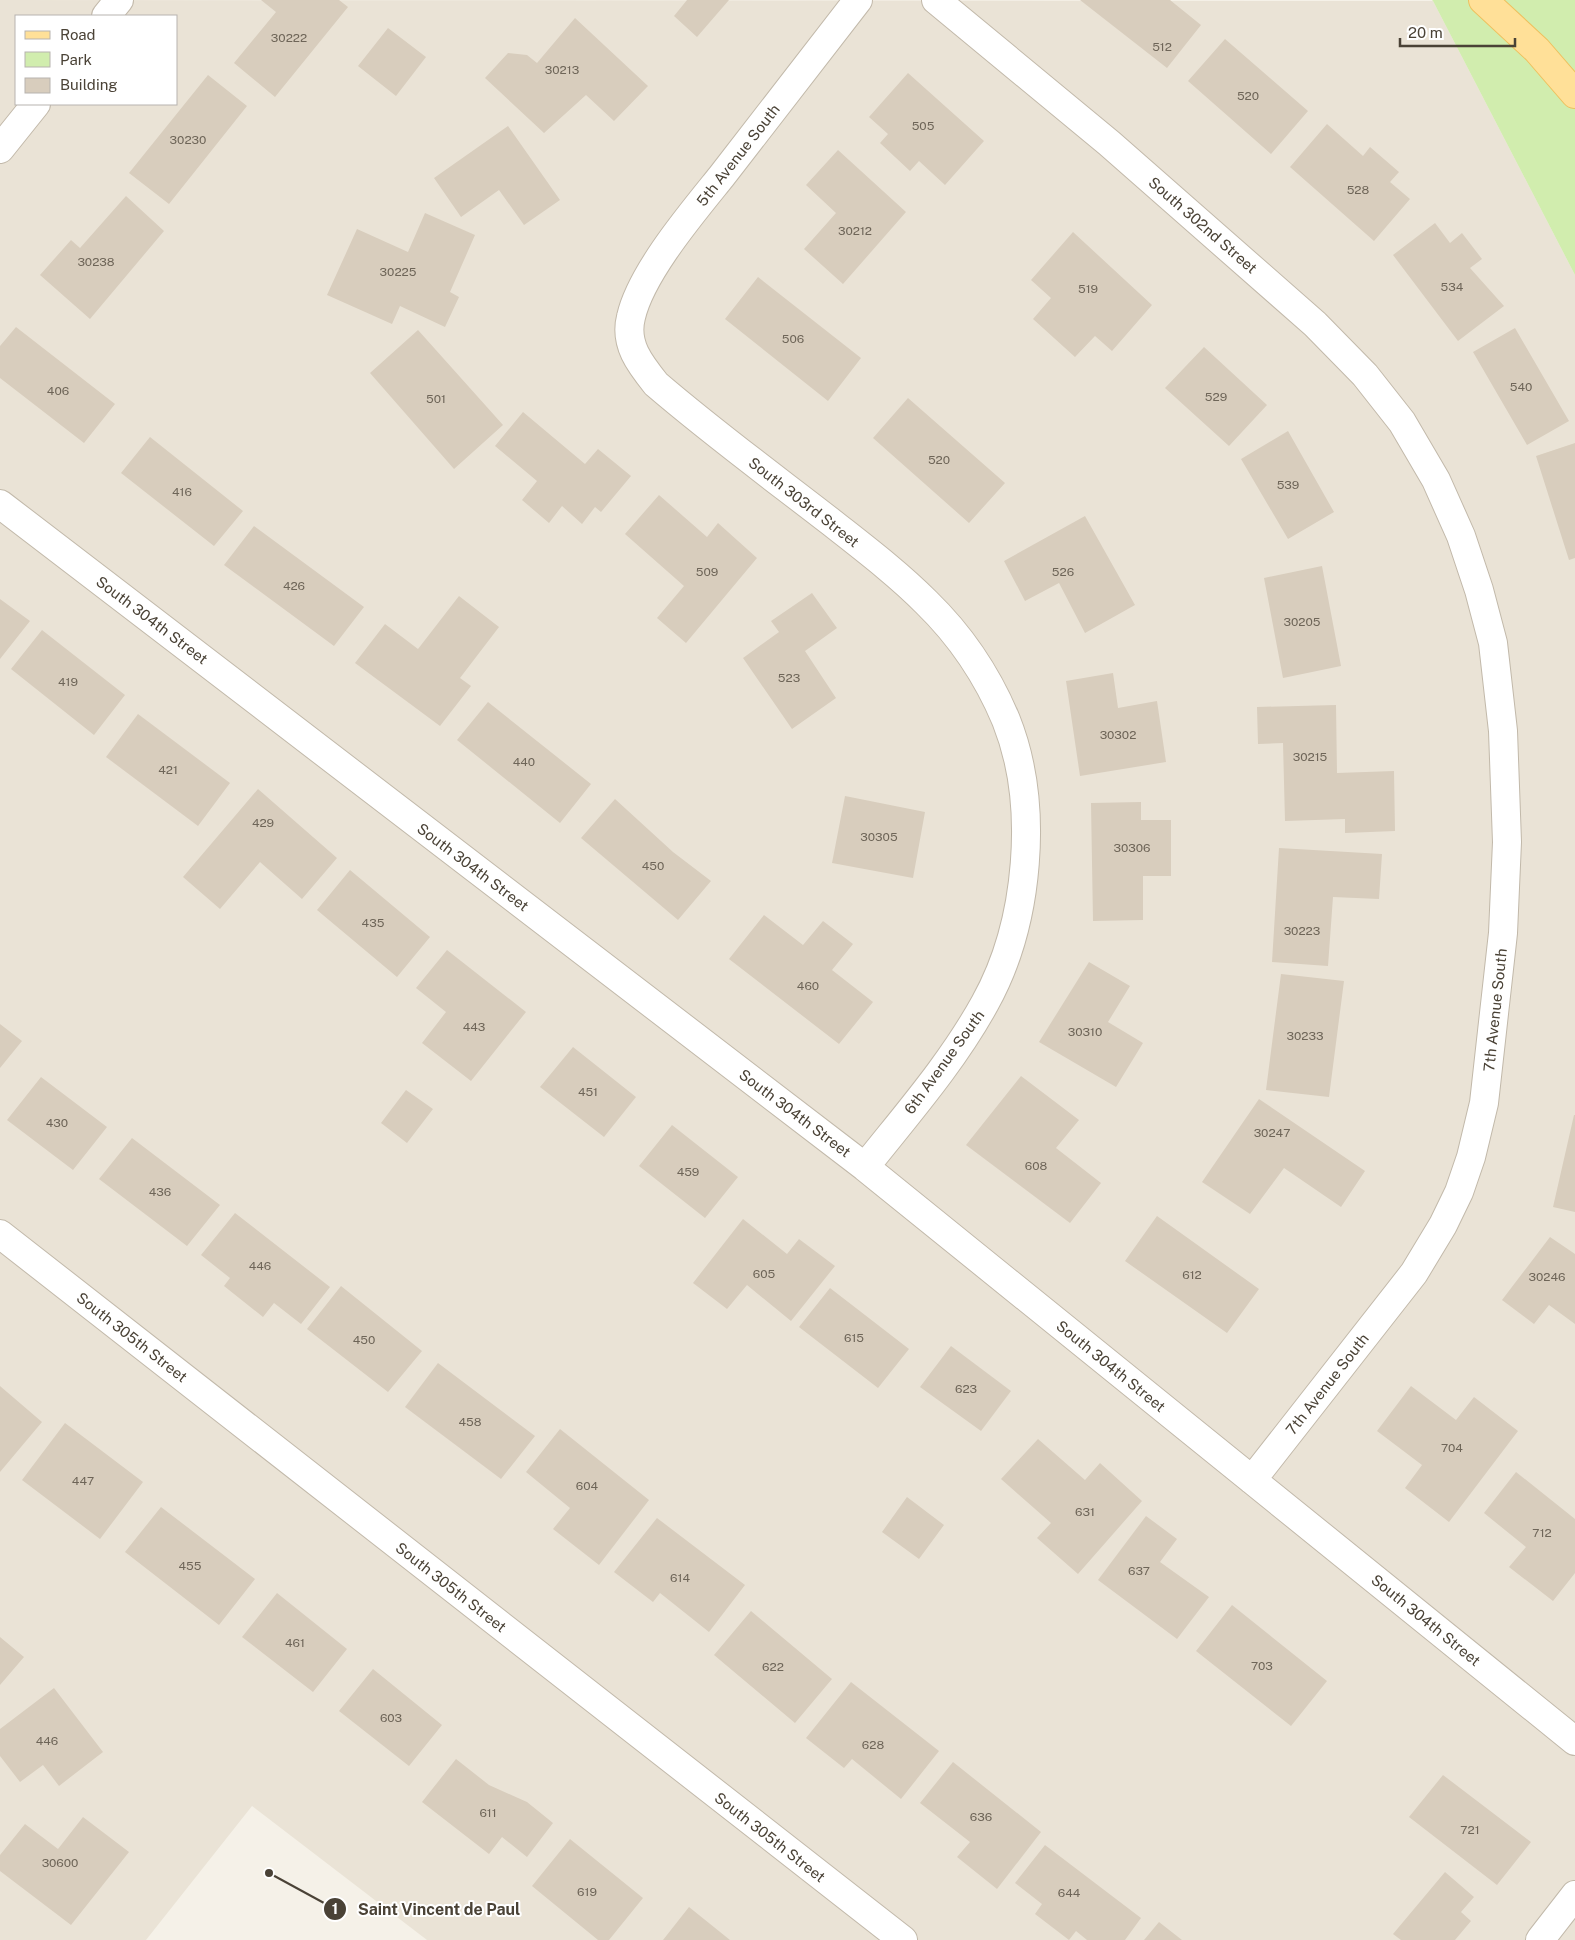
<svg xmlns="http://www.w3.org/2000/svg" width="1575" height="1940" viewBox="0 0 1575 1940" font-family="'Public Sans',sans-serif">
<rect width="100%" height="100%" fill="#f5f1e8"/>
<path fill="#eae3d6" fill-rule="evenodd" d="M 0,0 L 1433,1 L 1575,275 L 1575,1940 L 427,1940 L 252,1806 L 146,1940 L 0,1940 ZM 16,16 L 176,16 L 176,104 L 16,104 Z"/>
<path fill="#d1edae" d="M 1432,0 L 1575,0 L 1575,275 L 1433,1 Z"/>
<path fill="#d8cdbd" d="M 261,0 L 339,0 L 348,7 L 275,97 L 234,63 L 276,12 Z
M 687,0 L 729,0 L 697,37 L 674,16 Z
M 1080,0 L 1170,0 L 1201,25 L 1167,68 Z
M 575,18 L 648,86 L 614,121 L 586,95 L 544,133 L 485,78 L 508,53 L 527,55 L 537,63 Z
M 388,28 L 426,57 L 396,96 L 358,66 Z
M 1225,39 L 1308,111 L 1271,154 L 1188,81 Z
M 908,73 L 984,141 L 945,185 L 919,161 L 910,171 L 880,143 L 888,134 L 869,117 Z
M 208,75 L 247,106 L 169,204 L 129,173 Z
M 1327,124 L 1363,156 L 1370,147 L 1399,172 L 1390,182 L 1410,199 L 1374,241 L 1290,167 Z
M 508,126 L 560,200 L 524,225 L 499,190 L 461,217 L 434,178 Z
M 838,150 L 906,212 L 843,284 L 804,249 L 836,213 L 806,185 Z
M 126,196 L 164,231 L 90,319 L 40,275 L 71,240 L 80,248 Z
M 425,213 L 475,235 L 450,292 L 459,297 L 445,327 L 400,306 L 392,324 L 327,295 L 357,229 L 408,252 Z
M 1435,223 L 1450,243 L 1462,233 L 1482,259 L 1470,268 L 1504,306 L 1458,341 L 1393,255 Z
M 1073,232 L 1152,305 L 1112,351 L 1095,336 L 1075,357 L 1033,319 L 1051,298 L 1031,280 Z
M 758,277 L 861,358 L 828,401 L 725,319 Z
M 16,327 L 115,404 L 84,443 L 0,378 L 0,346 Z
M 1515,328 L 1569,421 L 1527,445 L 1473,352 Z
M 418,330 L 503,425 L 454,469 L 370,373 Z
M 1204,347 L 1267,405 L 1229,446 L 1165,388 Z
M 908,398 L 1005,483 L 969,523 L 873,438 Z
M 523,412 L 585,464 L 598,449 L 631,476 L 601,512 L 595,507 L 582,524 L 562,506 L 549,523 L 522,500 L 537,481 L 495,446 Z
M 1288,431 L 1334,512 L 1288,539 L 1241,459 Z
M 150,437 L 243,511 L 214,546 L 121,473 Z
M 1575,443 L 1575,558 L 1569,560 L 1536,456 Z
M 659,495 L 707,537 L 718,523 L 757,558 L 686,643 L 657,618 L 684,586 L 625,534 Z
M 1085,516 L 1135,605 L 1085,633 L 1059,583 L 1025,601 L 1004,561 Z
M 254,526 L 364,607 L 334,646 L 224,565 Z
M 1322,566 L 1341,666 L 1283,678 L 1264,578 Z
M 812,593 L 837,628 L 805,651 L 836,698 L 792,729 L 743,658 L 779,632 L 771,621 Z
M 459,596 L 499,627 L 460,678 L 471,686 L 440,726 L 355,663 L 385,624 L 418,649 Z
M 0,599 L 30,621 L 0,659 Z
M 42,630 L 125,695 L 94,735 L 11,669 Z
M 1113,673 L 1118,708 L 1157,701 L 1166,762 L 1080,776 L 1066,681 Z
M 488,702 L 591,784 L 560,823 L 457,740 Z
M 1336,705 L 1337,773 L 1394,771 L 1395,831 L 1345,833 L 1345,819 L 1285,821 L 1283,743 L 1258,744 L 1257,707 Z
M 138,714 L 230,783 L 198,826 L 106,757 Z
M 258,789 L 337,858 L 302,899 L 260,862 L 220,909 L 183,877 Z
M 845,796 L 925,812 L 913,878 L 832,863 Z
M 615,799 L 673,852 L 711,881 L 678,920 L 581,838 Z
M 1141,802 L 1141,820 L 1171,820 L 1171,876 L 1143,876 L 1143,920 L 1093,921 L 1091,803 Z
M 1279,848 L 1382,854 L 1379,899 L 1333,897 L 1328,966 L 1272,962 Z
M 350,870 L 430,937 L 397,977 L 317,910 Z
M 764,915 L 803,945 L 823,921 L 853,944 L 832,970 L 873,1002 L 839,1044 L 729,959 Z
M 447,950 L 526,1012 L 471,1081 L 422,1043 L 446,1012 L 416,988 Z
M 1089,962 L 1130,986 L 1108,1022 L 1143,1043 L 1116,1087 L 1039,1042 Z
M 1281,974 L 1344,981 L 1329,1097 L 1266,1090 Z
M 0,1024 L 22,1041 L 0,1068 Z
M 573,1047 L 636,1097 L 604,1137 L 540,1087 Z
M 1021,1076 L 1079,1120 L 1056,1148 L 1101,1183 L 1070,1223 L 966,1145 Z
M 41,1077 L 107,1127 L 73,1170 L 7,1120 Z
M 406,1090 L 433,1109 L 407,1143 L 381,1123 Z
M 1259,1099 L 1365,1171 L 1341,1207 L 1284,1168 L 1250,1214 L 1202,1182 Z
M 1574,1115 L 1575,1115 L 1575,1212 L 1553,1207 Z
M 672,1125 L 738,1177 L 705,1218 L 639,1166 Z
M 132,1138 L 220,1205 L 187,1246 L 99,1179 Z
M 235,1213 L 330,1287 L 301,1324 L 274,1303 L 263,1317 L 224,1286 L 230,1278 L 201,1255 Z
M 1157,1216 L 1259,1289 L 1227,1333 L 1125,1261 Z
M 743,1219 L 787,1254 L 799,1239 L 835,1266 L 791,1321 L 747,1285 L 727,1309 L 693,1283 Z
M 1550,1237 L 1575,1254 L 1575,1324 L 1549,1305 L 1534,1324 L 1502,1300 Z
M 341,1286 L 422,1351 L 388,1392 L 307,1329 Z
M 830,1288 L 909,1349 L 878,1388 L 799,1327 Z
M 951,1346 L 1011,1391 L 981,1431 L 920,1387 Z
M 438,1363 L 535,1436 L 501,1479 L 405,1407 Z
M 0,1386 L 42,1422 L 0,1472 Z
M 1411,1386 L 1456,1420 L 1474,1397 L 1518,1431 L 1449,1522 L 1405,1488 L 1422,1465 L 1377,1431 Z
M 65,1423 L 143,1482 L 100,1539 L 22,1480 Z
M 560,1429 L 649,1500 L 599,1565 L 553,1529 L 570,1508 L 526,1472 Z
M 1038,1439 L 1085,1480 L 1100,1463 L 1142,1501 L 1078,1574 L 1037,1538 L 1051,1523 L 1001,1479 Z
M 1516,1472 L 1575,1519 L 1575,1573 L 1553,1601 L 1509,1567 L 1526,1547 L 1484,1513 Z
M 907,1497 L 944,1525 L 919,1559 L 882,1532 Z
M 161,1507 L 255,1579 L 219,1625 L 125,1552 Z
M 1146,1516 L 1177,1539 L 1160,1562 L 1209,1597 L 1177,1639 L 1098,1580 Z
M 657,1518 L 745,1585 L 709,1632 L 660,1593 L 653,1602 L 614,1572 Z
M 277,1593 L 347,1649 L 313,1692 L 242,1637 Z
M 1232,1605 L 1327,1681 L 1291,1726 L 1196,1651 Z
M 751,1611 L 832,1679 L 795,1723 L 714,1655 Z
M 0,1637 L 24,1657 L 0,1685 Z
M 373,1669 L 442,1725 L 409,1766 L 339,1711 Z
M 851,1682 L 939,1751 L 901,1799 L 852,1759 L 844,1768 L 806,1738 Z
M 54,1688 L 103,1752 L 59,1786 L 43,1765 L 20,1782 L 0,1756 L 0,1729 Z
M 456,1759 L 489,1785 L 527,1802 L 553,1823 L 527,1857 L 502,1837 L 489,1854 L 422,1802 Z
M 953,1762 L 1041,1832 L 997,1889 L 957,1857 L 970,1842 L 920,1803 Z
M 1443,1775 L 1531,1842 L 1497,1885 L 1409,1817 Z
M 83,1817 L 129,1852 L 71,1925 L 0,1871 L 0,1855 L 25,1824 L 58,1849 Z
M 570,1839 L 643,1898 L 609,1940 L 598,1940 L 532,1886 Z
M 1045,1845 L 1141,1918 L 1125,1940 L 1087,1940 L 1076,1931 L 1069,1940 L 1035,1914 L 1042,1904 L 1015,1883 Z
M 1445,1872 L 1474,1897 L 1461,1912 L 1471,1921 L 1455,1940 L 1401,1940 L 1393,1934 Z
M 689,1907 L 730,1940 L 663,1940 Z
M 1159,1922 L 1182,1940 L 1144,1940 Z"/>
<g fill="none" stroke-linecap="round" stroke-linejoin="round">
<defs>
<path id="minor" d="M 858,0 C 812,59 766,118 721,177 C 692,213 641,273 631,317 C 624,344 640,364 656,384 C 713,433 773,477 831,522 C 864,548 897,573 926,602 C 960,635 988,677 1006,720 C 1040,805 1029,924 985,1003 C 952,1063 907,1114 865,1167
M 936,0 L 1109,143 L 1315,324 L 1365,375 L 1402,422 L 1436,480 L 1461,536 L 1479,590 L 1493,643 L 1503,731 L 1507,842 L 1503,933 L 1484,1103 L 1471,1157 L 1459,1192 L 1443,1225 L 1414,1273 L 1252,1480
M 106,16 L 119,0
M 0,149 L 36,104
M 0,504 L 865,1167 L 1575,1741
M 0,1234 L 903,1940
M 1540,1940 L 1575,1895"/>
<path id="major" d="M 1483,0 L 1537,50 L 1575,94"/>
</defs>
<use href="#minor" stroke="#c2b9aa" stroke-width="30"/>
<use href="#major" stroke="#eec05e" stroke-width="30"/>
<use href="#minor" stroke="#fff" stroke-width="28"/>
<use href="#major" stroke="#ffe098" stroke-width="28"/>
</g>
<g text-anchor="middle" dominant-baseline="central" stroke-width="4" stroke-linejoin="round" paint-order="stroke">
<g font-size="12" fill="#6e6558">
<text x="289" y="38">30222</text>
<text x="1162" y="47">512</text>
<text x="562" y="70">30213</text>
<text x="1248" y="96">520</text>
<text x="923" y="126">505</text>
<text x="188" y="140">30230</text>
<text x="1358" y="190">528</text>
<text x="855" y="231">30212</text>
<text x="96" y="262">30238</text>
<text x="398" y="272">30225</text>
<text x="1452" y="287">534</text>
<text x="1088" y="289">519</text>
<text x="793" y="339">506</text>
<text x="1521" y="387">540</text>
<text x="58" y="391">406</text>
<text x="1216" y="397">529</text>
<text x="436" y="399">501</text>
<text x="939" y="460">520</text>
<text x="1288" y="485">539</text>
<text x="182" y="492">416</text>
<text x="707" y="572">509</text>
<text x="1063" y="572">526</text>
<text x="294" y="586">426</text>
<text x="1302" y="622">30205</text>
<text x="789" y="678">523</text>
<text x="68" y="682">419</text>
<text x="1118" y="735">30302</text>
<text x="1310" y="757">30215</text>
<text x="524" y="762">440</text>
<text x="168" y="770">421</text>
<text x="263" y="823">429</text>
<text x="879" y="837">30305</text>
<text x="1132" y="848">30306</text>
<text x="653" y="866">450</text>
<text x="373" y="923">435</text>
<text x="1302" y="931">30223</text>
<text x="808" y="986">460</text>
<text x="474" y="1027">443</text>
<text x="1085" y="1032">30310</text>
<text x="1305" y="1036">30233</text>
<text x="588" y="1092">451</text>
<text x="57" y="1123">430</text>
<text x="1272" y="1133">30247</text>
<text x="1036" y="1166">608</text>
<text x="688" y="1172">459</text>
<text x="160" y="1192">436</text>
<text x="260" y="1266">446</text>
<text x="764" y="1274">605</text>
<text x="1192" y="1275">612</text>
<text x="1547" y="1277">30246</text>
<text x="854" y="1338">615</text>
<text x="364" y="1340">450</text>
<text x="966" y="1389">623</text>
<text x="470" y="1422">458</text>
<text x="1452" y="1448">704</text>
<text x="83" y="1481">447</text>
<text x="587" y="1486">604</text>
<text x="1085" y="1512">631</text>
<text x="1542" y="1533">712</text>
<text x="190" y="1566">455</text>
<text x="1139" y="1571">637</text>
<text x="680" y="1578">614</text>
<text x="295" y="1643">461</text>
<text x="1262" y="1666">703</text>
<text x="773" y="1667">622</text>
<text x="391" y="1718">603</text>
<text x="47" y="1741">446</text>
<text x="873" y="1745">628</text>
<text x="488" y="1813">611</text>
<text x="981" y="1817">636</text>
<text x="1470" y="1830">721</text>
<text x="60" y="1863">30600</text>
<text x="587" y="1892">619</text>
<text x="1069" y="1893">644</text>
</g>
<g font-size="15" fill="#4a4236" stroke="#fff">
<text transform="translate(738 155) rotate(-52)">5th Avenue South</text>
<text transform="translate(1203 225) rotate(41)">South 302nd Street</text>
<text transform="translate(804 502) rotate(38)">South 303rd Street</text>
<text transform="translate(152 620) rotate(37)">South 304th Street</text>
<text transform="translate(473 867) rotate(37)">South 304th Street</text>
<text transform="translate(1495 1010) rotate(-84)">7th Avenue South</text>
<text transform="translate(944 1062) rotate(-54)">6th Avenue South</text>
<text transform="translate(795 1113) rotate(37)">South 304th Street</text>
<text transform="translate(132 1337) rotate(38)">South 305th Street</text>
<text transform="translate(1111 1366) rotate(39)">South 304th Street</text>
<text transform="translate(1327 1384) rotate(-52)">7th Avenue South</text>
<text transform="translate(451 1587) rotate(38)">South 305th Street</text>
<text transform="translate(1426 1620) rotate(39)">South 304th Street</text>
<text transform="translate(770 1837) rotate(38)">South 305th Street</text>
</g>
</g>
<path fill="none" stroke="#4a4236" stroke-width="2" d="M269 1873L335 1909"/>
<g fill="#4a4236" stroke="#fff" stroke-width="2">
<circle cx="269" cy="1873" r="5"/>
<circle cx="335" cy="1909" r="12"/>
</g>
<g font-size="15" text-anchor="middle" font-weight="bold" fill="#fff">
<text x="335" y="1914">1</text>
</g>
<g font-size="16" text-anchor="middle" font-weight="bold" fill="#4a4236" stroke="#fff" stroke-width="4" stroke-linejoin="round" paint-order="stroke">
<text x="439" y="1915">Saint Vincent de Paul</text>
</g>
<rect x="15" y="15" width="162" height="90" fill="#ffffff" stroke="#b7b3af"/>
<rect x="25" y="31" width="25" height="8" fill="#ffe098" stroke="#b7b3af"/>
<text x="60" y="40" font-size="15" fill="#4a4236">Road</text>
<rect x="25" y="52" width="25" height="15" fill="#d1edae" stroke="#b7b3af"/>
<text x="60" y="65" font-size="15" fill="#4a4236">Park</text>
<rect x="25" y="78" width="25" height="15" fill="#d8cdbd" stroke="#b7b3af"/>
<text x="60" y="90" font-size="15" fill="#4a4236">Building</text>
<path d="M1400 38v8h115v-8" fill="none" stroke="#4a4236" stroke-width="2.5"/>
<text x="1408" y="38" font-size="15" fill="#4a4236" stroke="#ffffff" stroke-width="4" paint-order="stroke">20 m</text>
</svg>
